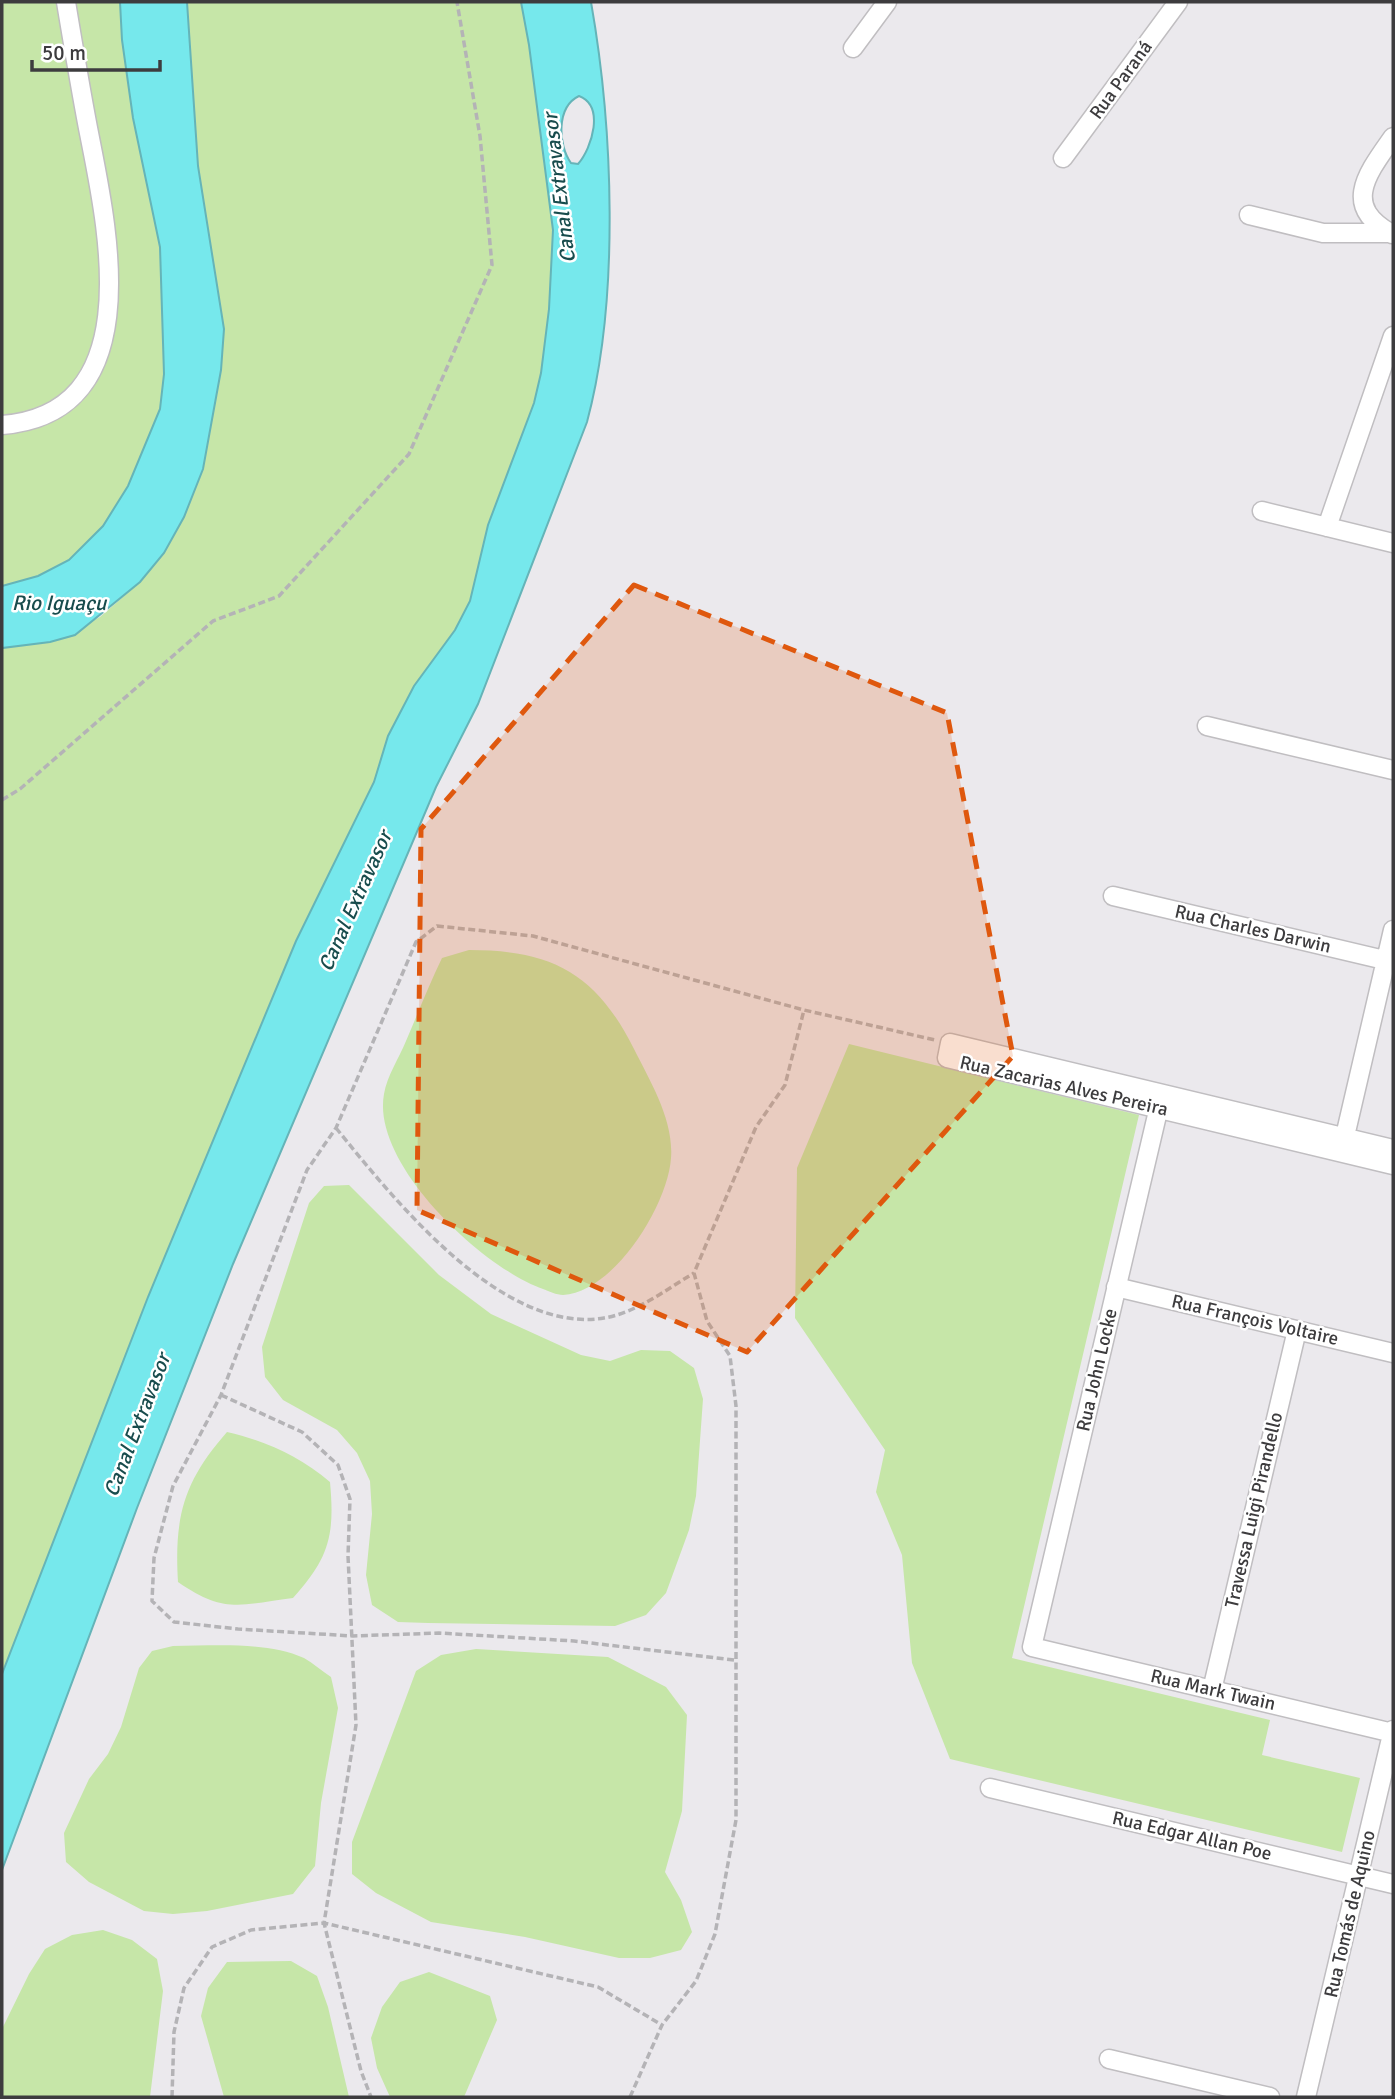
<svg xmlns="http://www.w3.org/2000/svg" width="1395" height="2099" viewBox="0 0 1395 2099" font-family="Signika,sans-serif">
<rect width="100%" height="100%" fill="#ebe9ed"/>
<path fill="#c6e6a8" d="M 2,2 L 120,2 L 122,40 L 133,118 L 160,247 L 164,374 L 160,409 L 128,486 L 103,526 L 69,560 L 38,576 L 6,587 L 2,586 Z
M 187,2 L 521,2 L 529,44 L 553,230 L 549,309 L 541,373 L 534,403 L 488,525 L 470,601 L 455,630 L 414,686 L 388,736 L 374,782 L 296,941 L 148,1297 L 2,1674 L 2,648 L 50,642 L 100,617 L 140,582 L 164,553 L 184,517 L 203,469 L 224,329 L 198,166 Z
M 469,950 C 552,950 596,973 634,1049 C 650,1081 674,1120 671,1158 C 668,1205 614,1292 563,1295 C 557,1295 548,1291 543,1289 C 483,1268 371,1164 384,1094 C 387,1076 399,1058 406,1041 C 418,1013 429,985 442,958 Z
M 849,1044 L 1139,1115 L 1012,1658 L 1270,1720 L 1262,1755 L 1360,1778 L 1342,1852 L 950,1759 L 912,1663 L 902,1555 L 876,1492 L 885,1450 L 795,1318 L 797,1168 Z
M 349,1185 L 439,1275 L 491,1314 L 581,1355 L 610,1361 L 641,1350 L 670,1351 L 694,1368 L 703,1399 L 696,1496 L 689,1530 L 666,1593 L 646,1615 L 615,1626 L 428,1623 L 398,1622 L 372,1605 L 366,1575 L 372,1514 L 370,1481 L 357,1453 L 337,1430 L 283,1400 L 265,1377 L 262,1347 L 309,1203 L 324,1186 Z
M 227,1432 C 266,1441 299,1456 330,1482 C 335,1536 329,1558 293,1598 C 240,1605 224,1614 178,1582 C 174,1516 184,1481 227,1432 Z
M 173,1646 C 213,1646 266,1641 304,1658 C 313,1663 322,1671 331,1677 L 338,1708 L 321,1803 L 315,1866 L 293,1894 L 207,1911 L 173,1914 L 144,1911 L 89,1882 L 66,1862 L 64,1833 L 89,1779 L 108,1754 L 121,1727 L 139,1668 L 152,1651 Z
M 476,1649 L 608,1657 L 666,1687 L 687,1715 L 682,1811 L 665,1872 L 681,1900 L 692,1932 L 681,1950 L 650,1958 L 619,1958 L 525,1937 L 431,1922 L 376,1893 L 352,1874 L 352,1842 L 416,1671 L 441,1655 Z
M 103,1930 L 132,1940 L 157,1959 L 163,1991 L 150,2097 L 2,2097 L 2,2029 L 29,1974 L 45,1949 L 72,1935 Z
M 291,1961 L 317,1976 L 328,2007 L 349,2097 L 224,2097 L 201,2016 L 208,1988 L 227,1962 Z
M 429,1972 L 490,1996 L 497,2020 L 464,2097 L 390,2097 L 377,2068 L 371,2038 L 382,2007 L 400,1982 Z"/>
<path fill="#76e8ec" stroke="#65b4b8" stroke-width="2" fill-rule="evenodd" d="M 120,2 L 187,2 L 198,166 L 224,329 L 221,370 L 203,469 L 184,517 L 164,553 L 140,582 L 75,635 L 50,642 L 2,648 L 2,586 L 38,576 L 69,560 L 103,526 L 128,486 L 160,409 L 164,374 L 160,247 L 133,118 L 122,40 Z
M 521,2 L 591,2 C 613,127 620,299 587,422 L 478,704 L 436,787 L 233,1264 L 137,1508 L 2,1870 L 2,1674 L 148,1297 L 296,941 L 374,782 L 388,736 L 414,686 L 455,630 L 470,601 L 488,525 L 534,403 L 541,373 L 549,309 L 553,230 L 529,45 ZM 579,96 C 605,106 592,148 578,164 L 571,163 C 558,145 556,107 579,96 Z"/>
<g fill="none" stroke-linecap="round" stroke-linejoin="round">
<defs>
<path id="minor" d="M 853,48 L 887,2
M 1063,158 L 1178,2
M 1249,215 L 1323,233 L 1391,233
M 1392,234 C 1341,206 1367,174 1393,137
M 2,425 C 151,413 107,225 88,128 C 80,86 73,44 66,2
M 1262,511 L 1393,543
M 1327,527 L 1393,336
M 1207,726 L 1393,770
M 1113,896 L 1393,962
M 1162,1094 L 1032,1647 L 1393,1733
M 1342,1149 L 1393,930
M 1393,1149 L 950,1043 L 947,1058 L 1393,1165
M 1116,1287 L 1393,1353
M 1212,1690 L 1297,1330
M 990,1788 L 1393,1884
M 1109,2059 L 1270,2097
M 1306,2097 L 1393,1730"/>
</defs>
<use href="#minor" stroke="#c0bec1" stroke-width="21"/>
<path stroke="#b4b3b6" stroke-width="3.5" stroke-dasharray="7 3.5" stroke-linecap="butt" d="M 2,800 L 20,789 L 213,621 L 279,596 L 409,454 L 492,265 L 480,136 L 457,2
M 336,1128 C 393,1198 501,1335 604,1318 C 636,1313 667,1289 694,1273
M 221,1395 L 302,1432 L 338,1465 L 350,1499 L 348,1556 L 356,1725 L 324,1923 L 361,2071 L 371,2097
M 734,1660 L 574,1641 L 439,1633 L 353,1636 L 238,1629 L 174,1622 L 152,1601 L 154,1558 L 173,1486 L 221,1395 L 307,1170 L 336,1128 L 416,942 L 437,926 L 533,936 L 804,1010 L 935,1040
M 172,2097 L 174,2032 L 184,1988 L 212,1947 L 251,1930 L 324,1923 L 598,1987 L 662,2025
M 630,2097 L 662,2025 L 696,1981 L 715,1934 L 736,1820 L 736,1406 L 730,1356 L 707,1321 L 694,1273 L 756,1127 L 785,1085 L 804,1010"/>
<use href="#minor" stroke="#fff" stroke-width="18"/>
</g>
<path fill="#df580e" fill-opacity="0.2" stroke="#df580e" stroke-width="5" stroke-dasharray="14 9" stroke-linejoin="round" d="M 634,585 L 947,713 L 1013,1056 L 747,1352 L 417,1210 L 421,829 Z"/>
<g text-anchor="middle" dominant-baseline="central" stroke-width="5" stroke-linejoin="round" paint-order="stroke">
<g font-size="19" fill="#3d3c3e" stroke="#fff">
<text transform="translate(1121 80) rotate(-54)">Rua Paraná</text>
<text transform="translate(1253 929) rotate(13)">Rua Charles Darwin</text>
<text transform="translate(1064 1086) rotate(13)">Rua Zacarias Alves Pereira</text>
<text transform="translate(1255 1320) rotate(13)">Rua François Voltaire</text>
<text transform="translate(1097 1370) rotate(-77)">Rua John Locke</text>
<text transform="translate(1254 1510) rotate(-77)">Travessa Luigi Pirandello</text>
<text transform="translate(1213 1690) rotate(13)">Rua Mark Twain</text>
<text transform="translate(1192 1836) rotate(13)">Rua Edgar Allan Poe</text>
<text transform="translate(1350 1914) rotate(-77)">Rua Tomás de Aquino</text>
</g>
<g font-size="21" font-style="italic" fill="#184c4d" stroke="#fff">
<text transform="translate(559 188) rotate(-97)">Canal Extravasor</text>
<text x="59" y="603">Rio Iguaçu</text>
<text transform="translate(355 901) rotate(-66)">Canal Extravasor</text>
<text transform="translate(137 1425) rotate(-69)">Canal Extravasor</text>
</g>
</g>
<rect width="1395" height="2099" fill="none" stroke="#3d3c3e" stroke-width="7"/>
<path d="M32 60v10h128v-10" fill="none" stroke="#3d3c3e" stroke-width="3.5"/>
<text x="42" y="60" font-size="21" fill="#3d3c3e" stroke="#ffffff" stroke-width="5" paint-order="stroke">50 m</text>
</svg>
